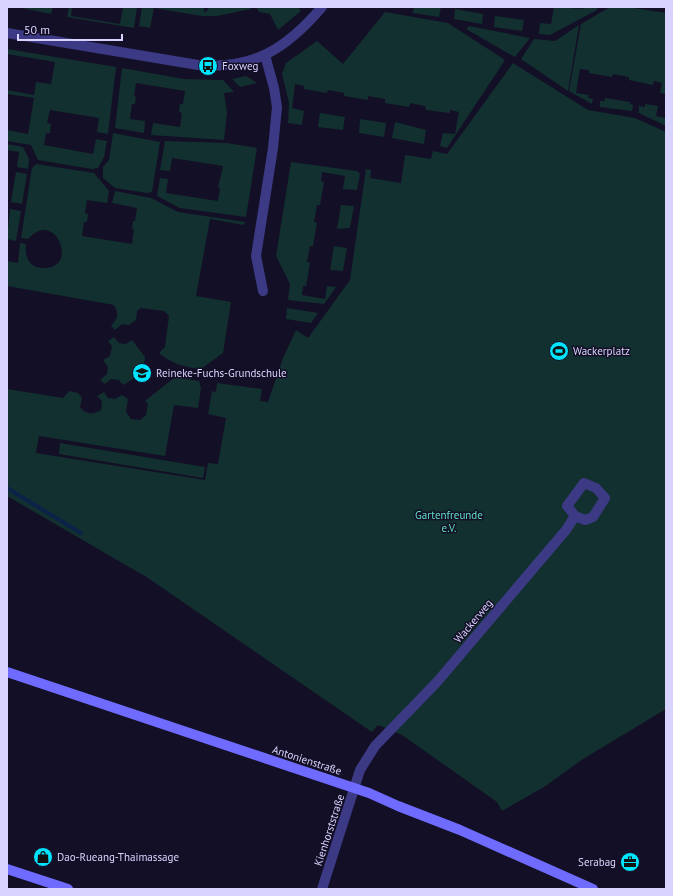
<svg xmlns="http://www.w3.org/2000/svg" width="673" height="896" viewBox="0 0 673 896" font-family="'PT Sans',sans-serif">
<rect width="100%" height="100%" fill="#130f26"/>
<path fill="#12302f" d="M 17,7 L 53,7 L 51,14 Z
M 69,7 L 72,7 L 71,16 L 120,24 L 123,7 L 137,7 L 134,28 L 67,17 Z
M 142,7 L 204,7 L 204,12 L 207,11 L 208,7 L 250,7 L 251,9 L 217,16 L 202,16 L 154,8 L 150,28 L 139,26 Z
M 256,7 L 298,7 L 301,11 L 278,30 L 270,14 L 259,12 Z
M 414,7 L 441,7 L 439,17 L 413,13 Z
M 554,7 L 583,9 L 584,7 L 597,7 L 597,10 L 550,35 L 539,34 L 540,23 L 551,24 Z
M 610,7 L 627,7 L 666,13 L 666,94 L 660,93 L 662,83 L 654,81 L 653,85 L 629,80 L 629,77 L 613,74 L 612,77 L 589,73 L 589,70 L 580,69 L 576,93 L 589,95 L 588,98 L 593,99 L 592,104 L 569,91 L 581,24 Z
M 455,9 L 483,14 L 482,24 L 454,19 Z
M 385,12 L 448,23 L 505,60 L 447,148 L 440,146 L 443,133 L 455,134 L 459,112 L 450,110 L 450,113 L 426,110 L 425,106 L 410,103 L 409,107 L 385,103 L 385,99 L 368,96 L 368,100 L 344,96 L 344,93 L 328,90 L 327,93 L 304,89 L 304,86 L 295,84 L 292,108 L 304,111 L 302,125 L 288,123 L 289,103 L 282,74 L 286,63 L 317,41 L 343,64 Z
M 495,16 L 524,20 L 522,31 L 494,27 Z
M 579,25 L 568,91 L 521,59 L 534,39 L 555,41 Z
M 469,26 L 530,38 L 515,57 L 466,29 Z
M 7,49 L 116,67 L 108,134 L 97,132 L 99,118 L 50,110 L 47,123 L 51,124 L 50,133 L 46,133 L 44,145 L 93,154 L 96,139 L 107,141 L 104,157 L 98,168 L 92,169 L 38,160 L 31,145 L 7,141 L 7,130 L 28,134 L 34,98 L 7,94 L 7,90 L 34,95 L 36,82 L 51,84 L 55,62 L 7,54 Z
M 513,63 L 588,110 L 635,118 L 666,132 L 666,709 L 583,759 L 544,787 L 502,811 L 497,802 L 402,735 L 378,725 L 372,732 L 148,578 L 7,496 L 7,389 L 63,398 L 69,391 L 78,393 L 82,398 L 80,407 C 87,415 92,415 101,410 L 102,401 L 97,396 L 104,392 L 108,398 L 115,399 L 122,395 L 128,399 L 126,412 L 131,419 L 140,420 L 146,415 L 148,404 L 145,401 L 175,377 L 199,381 L 201,388 L 198,408 L 174,405 L 165,456 L 39,436 L 36,453 L 205,480 L 208,463 L 218,464 L 226,418 L 208,414 L 212,391 L 216,392 L 217,383 L 262,389 L 260,401 L 268,402 L 283,358 L 296,330 L 308,338 L 350,280 L 366,169 L 371,170 L 370,178 L 401,183 L 405,155 L 431,159 L 433,151 L 447,154 Z
M 122,68 L 184,79 L 223,80 L 234,92 L 224,93 L 227,112 L 224,140 L 151,135 L 153,123 L 180,127 L 182,113 L 179,112 L 180,104 L 183,104 L 185,91 L 136,83 L 134,96 L 136,97 L 135,104 L 132,104 L 130,119 L 145,121 L 144,133 L 115,128 Z
M 246,76 L 257,83 L 240,87 L 232,79 Z
M 605,98 L 630,102 L 630,104 L 633,105 L 632,111 L 600,107 L 600,101 L 605,101 Z
M 645,104 L 658,106 L 656,116 L 666,118 L 666,126 L 639,113 L 639,106 L 645,107 Z
M 320,113 L 345,117 L 343,130 L 318,127 Z
M 360,119 L 386,123 L 384,137 L 359,133 Z
M 395,122 L 426,130 L 424,144 L 392,138 Z
M 113,133 L 160,142 L 152,192 L 147,193 L 115,188 L 103,178 L 103,167 L 109,160 Z
M 165,141 L 227,143 L 257,148 L 246,217 L 180,208 L 157,196 L 160,178 L 168,179 L 166,193 L 218,201 L 220,188 L 218,187 L 223,166 L 172,158 L 170,171 L 160,170 Z
M 7,144 L 23,147 L 29,159 L 28,169 L 17,167 L 19,152 L 7,150 Z
M 291,162 L 357,171 L 360,174 L 357,190 L 343,189 L 345,176 L 322,172 L 321,181 L 324,182 L 320,205 L 317,205 L 314,222 L 317,223 L 313,246 L 310,246 L 307,262 L 310,263 L 306,286 L 303,286 L 302,295 L 325,299 L 327,286 L 336,287 L 324,304 L 288,300 L 290,284 L 276,256 Z
M 36,164 L 94,173 L 109,191 L 107,203 L 87,200 L 85,213 L 88,214 L 87,222 L 84,222 L 82,236 L 132,244 L 134,229 L 132,229 L 133,221 L 135,221 L 137,208 L 112,203 L 115,191 L 151,198 L 178,212 L 245,222 L 244,225 L 210,219 L 196,296 L 231,302 L 223,353 L 201,369 C 185,367 171,364 159,353 L 165,347 L 169,316 L 164,311 L 141,308 L 137,311 L 136,320 L 129,325 L 122,324 L 115,330 L 111,326 C 118,318 119,314 114,305 L 7,286 L 7,261 L 18,263 L 20,243 L 26,244 C 24,256 29,268 43,268 C 80,270 56,207 28,239 L 21,238 L 32,168 Z
M 16,172 L 27,174 L 22,204 L 11,202 Z
M 341,205 L 354,206 L 350,228 L 337,229 Z
M 10,209 L 21,211 L 16,241 L 7,239 Z
M 334,246 L 347,248 L 343,271 L 330,270 Z
M 287,308 L 318,313 L 311,323 L 286,319 Z
M 114,337 L 119,343 L 126,344 L 132,340 L 145,357 L 143,373 L 123,385 L 119,380 L 111,379 L 105,384 L 100,380 L 107,374 L 108,367 L 103,360 L 110,356 L 112,346 L 108,341 Z
M 60,443 L 205,467 L 203,478 L 59,454 Z"/>
<g fill="none" stroke-linecap="round" stroke-linejoin="round">
<path stroke="#0c2248" stroke-width="4" d="M 7,488 L 81,533"/>
<path stroke="#3d3a85" stroke-width="10" d="M 7,33 L 198,65 C 254,70 287,48 322,7
M 263,291 L 256,256 L 273,148 L 277,107 L 274,88 L 265,55
M 584,483 L 596,488 L 605,498 L 593,517 L 585,520 L 575,516 L 567,506 Z
M 322,889 L 360,770 L 375,746 L 437,682 L 566,530 L 575,516"/>
<path stroke="#6f6bff" stroke-width="10" d="M 7,672 L 369,793 L 398,806 L 460,830 L 593,889
M 7,869 L 68,889"/>
</g>
<defs>
<symbol id="bus-disc" viewBox="-11 -11 22 22"><circle r="9.5" fill="#00e5ff" stroke="#130f26"/><path d="M-5-6H5V4H4V6H2V4H-2V6H-4V4H-5ZM-3.5-4V0h7V-4ZM-3.5 1.2v1.5H-2V1.2ZM2 1.2v1.5H3.5V1.2Z" fill="#111"/></symbol>
<symbol id="stadium-disc" viewBox="-11 -11 22 22"><circle r="9.5" fill="#00e5ff" stroke="#130f26"/><path d="M0-5a6.5 5 0 1 0 0 10a6.5 5 0 1 0 0-10ZM-3.5-1.8h7v3.6h-7Z" fill="#111"/></symbol>
<symbol id="school-disc" viewBox="-11 -11 22 22"><circle r="9.5" fill="#00e5ff" stroke="#130f26"/><path d="M0-5L7-2L0 1L-7-2ZM-4 1L0 2.5L4 1V4Q0 6-4 4Z" fill="#111"/></symbol>
<symbol id="shop-disc" viewBox="-11 -11 22 22"><circle r="9.5" fill="#00e5ff" stroke="#130f26"/><path d="M-5-2.5h2.3a2.7 3.5 0 0 1 5.4 0H5L5.5 6h-11ZM-1.5-2.5h3a1.5 2.3 0 0 0-3 0Z" fill="#111"/></symbol>
<symbol id="office-disc" viewBox="-11 -11 22 22"><circle r="9.5" fill="#00e5ff" stroke="#130f26"/><path d="M-6-3h4V-5.5h4V-3h4V5H-6ZM-1-4.5V-3h2v-1.5ZM-6 0V1H6V0Z" fill="#111"/></symbol>
</defs>
<g fill-rule="evenodd">
<use href="#bus-disc" x="197" y="55" width="22" height="22"/>
<use href="#stadium-disc" x="548" y="340" width="22" height="22"/>
<use href="#school-disc" x="131" y="362" width="22" height="22"/>
<use href="#shop-disc" x="32" y="846" width="22" height="22"/>
<use href="#office-disc" x="619" y="851" width="22" height="22"/>
</g>
<g text-anchor="middle" dominant-baseline="central" stroke-width="3" stroke-linejoin="round" paint-order="stroke">
<g font-size="11" fill="#d9d4ff" stroke="#130f26" text-anchor="start">
<text x="222" y="66">Foxweg</text>
<text x="573" y="351">Wackerplatz</text>
<text x="156" y="373">Reineke-Fuchs-Grundschule</text>
<text x="57" y="857">Dao-Rueang-Thaimassage</text>
<text x="616" y="862" text-anchor="end">Serabag</text>
</g>
<g font-size="11" fill="#5fe0c0" stroke="#130f26">
<text x="449" y="515">Gartenfreunde<tspan x="449" dy="13">e.V.</tspan></text>
</g>
<g font-size="11" fill="#d9d4ff" stroke="#130f26">
<text transform="translate(473 621) rotate(-50)">Wackerweg</text>
<text transform="translate(307 760) rotate(18)">Antonienstraße</text>
<text transform="translate(329 830) rotate(-72)">Kienhorststraße</text>
</g>
</g>
<rect width="673" height="896" fill="none" stroke="#d9d4ff" stroke-width="16"/>
<path d="M18 34v6h104v-6" fill="none" stroke="#d9d4ff" stroke-width="2"/>
<text x="24" y="34" font-size="12" fill="#d9d4ff" stroke="#130f26" stroke-width="3" paint-order="stroke">50 m</text>
</svg>
